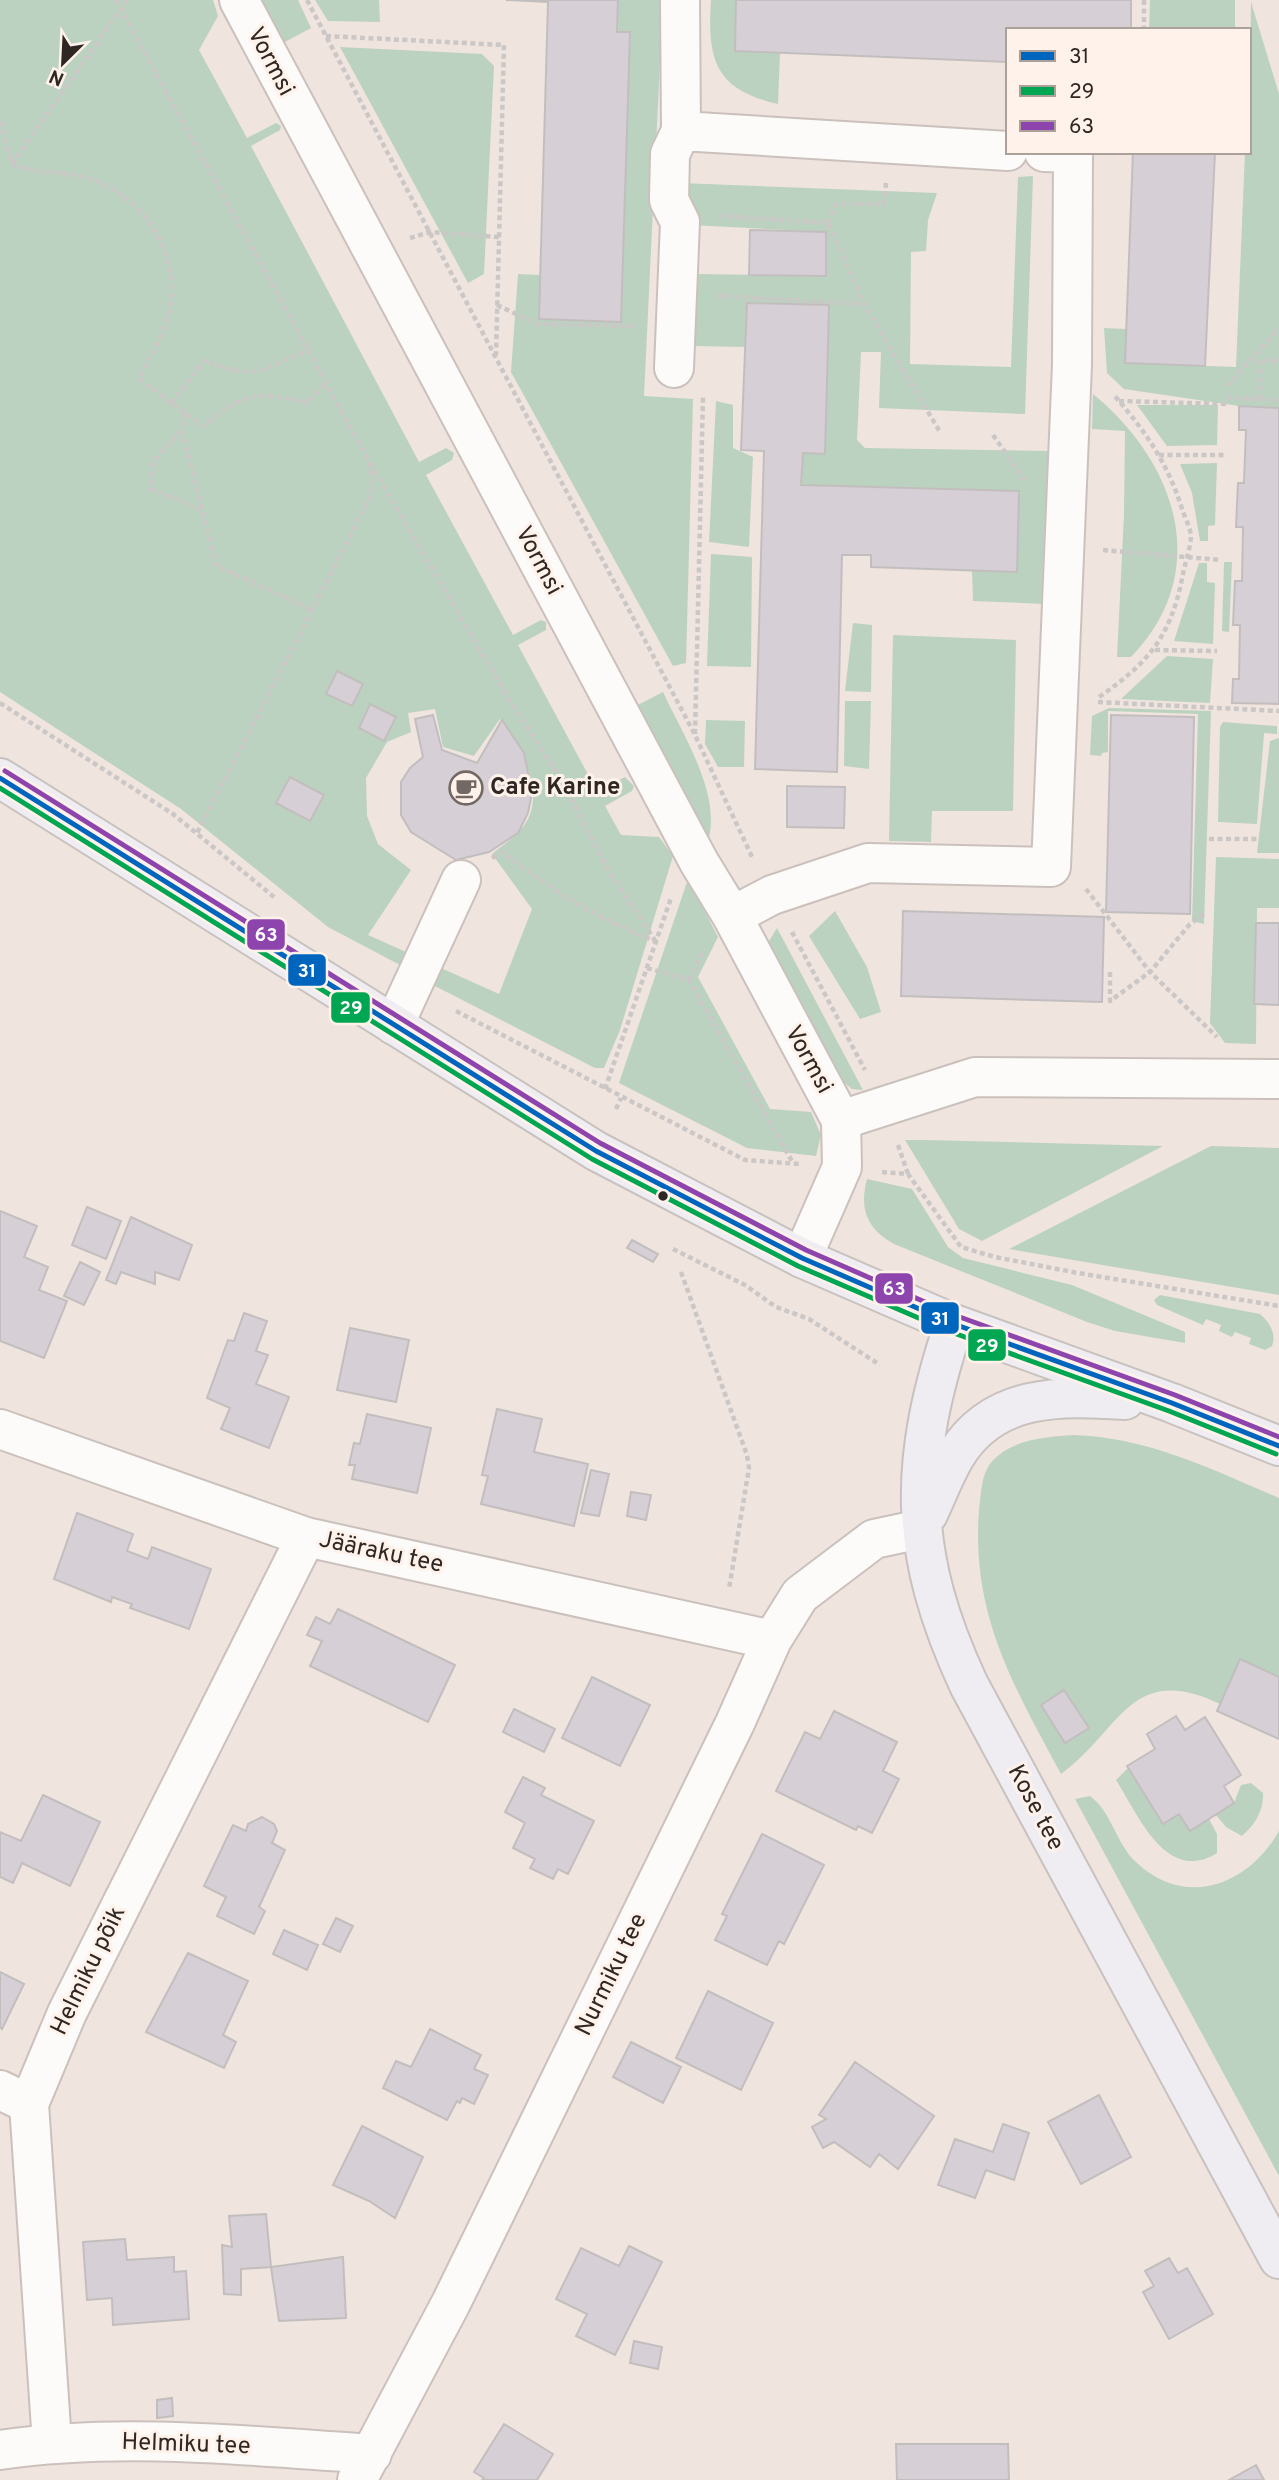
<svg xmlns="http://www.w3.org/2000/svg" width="1279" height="2480" viewBox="0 0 1279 2480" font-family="Overpass,sans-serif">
<rect width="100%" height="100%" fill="#f0e4de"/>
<path fill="#bbd2c0" d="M 0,0 L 213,0 L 218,16 L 199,50 L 247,138 L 276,123 L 281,126 L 280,130 L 251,146 L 419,462 L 446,448 L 454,453 L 452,460 L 426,475 L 513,635 L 541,620 L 546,622 L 546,630 L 518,645 L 597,791 L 625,777 L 634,786 L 632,791 L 605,806 L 621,835 L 659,837 L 673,856 L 620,1030 L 604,1068 L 595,1068 L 433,985 L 441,968 L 499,994 L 532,909 L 492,854 C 501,846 513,839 521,829 C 550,797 520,747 500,719 L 474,756 L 443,747 L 435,709 L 408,713 L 411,732 L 387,742 L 366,778 L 367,816 L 378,844 L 411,870 L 368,935 L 406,952 L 400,965 L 328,927 L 181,809 L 0,692 Z
M 261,0 L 298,0 L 311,28 L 283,43 Z
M 315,0 L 379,0 L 380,22 L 328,21 Z
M 618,0 L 663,0 L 644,396 L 693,399 L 686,663 L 673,666 L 511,372 L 518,274 L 540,275 L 539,319 L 621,321 Z
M 711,0 L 736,0 L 735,51 L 780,53 L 778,104 C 715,90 707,60 711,0 Z
M 1150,0 L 1235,0 L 1235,30 L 1149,30 Z
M 1251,2 L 1279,94 L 1279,408 L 1239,406 L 1124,389 L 1107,373 L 1104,328 L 1126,329 L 1126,363 L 1236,367 L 1245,152 L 1249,152 Z
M 340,47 L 482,54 L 494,66 L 484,274 L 468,283 Z
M 1033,176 L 1025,414 L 879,408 L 881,352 L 861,352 L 857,440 L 865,448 L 1052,451 L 1047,604 L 973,601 L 972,570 L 1017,572 L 1019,491 L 801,485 L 803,453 L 824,453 L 746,347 L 694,346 L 696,274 L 826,276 L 826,232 L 690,225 L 680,183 L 937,193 L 928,220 L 926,251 L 911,252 L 910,364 L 1011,367 L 1018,177 Z
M 1093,394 C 1176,462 1214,571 1131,657 L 1117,657 L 1124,515 L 1125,431 L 1092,429 Z
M 716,401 L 733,405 L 733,448 L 753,457 L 749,547 L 709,542 Z
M 1137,405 L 1218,405 L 1217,445 L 1167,446 Z
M 1217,463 L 1215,525 L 1208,526 L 1208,541 L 1200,541 L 1192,493 L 1180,464 Z
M 711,554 L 752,557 L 751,667 L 707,666 Z
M 1224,562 L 1232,562 L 1229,632 L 1222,631 Z
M 1199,563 L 1207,563 L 1207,582 L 1215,583 L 1213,644 L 1174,641 Z
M 853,623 L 872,625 L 871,692 L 845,691 Z
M 893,635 L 1016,640 L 1013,811 L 932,811 L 931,842 L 889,841 Z
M 1167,656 L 1213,659 L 1210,703 L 1121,699 Z
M 663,692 C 682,733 720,792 709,837 L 636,706 Z
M 845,701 L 871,701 L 869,769 L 844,766 Z
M 1109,708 L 1211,711 L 1204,924 L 1192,921 L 1198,714 L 1108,711 L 1108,752 L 1102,753 L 1101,756 L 1090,755 L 1092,716 Z
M 706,720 L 745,721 L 744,767 L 718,767 L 705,744 Z
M 1223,722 L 1277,726 L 1277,734 L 1264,733 L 1257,824 L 1218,822 L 1220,727 Z
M 1279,738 L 1279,853 L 1257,853 L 1270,741 Z
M 1216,857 L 1279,859 L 1279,908 L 1257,908 L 1256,1044 L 1225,1043 L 1210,1023 Z
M 688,879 L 718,937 L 698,977 L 770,1109 L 811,1112 L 821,1135 L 816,1156 L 747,1148 L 619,1083 Z
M 835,911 L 867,967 L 881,1012 L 860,1019 L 809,936 Z
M 777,928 L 863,1090 L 852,1089 L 840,1079 L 766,946 Z
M 905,1140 L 925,1140 L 1163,1146 L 982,1241 L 959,1229 Z
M 1211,1146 L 1279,1148 L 1279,1295 L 1009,1249 Z
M 867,1179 L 912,1189 L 948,1247 L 963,1258 L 1072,1285 L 1185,1332 L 1185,1343 L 1115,1331 L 1087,1322 L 894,1244 C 867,1229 859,1209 867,1179 Z
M 1160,1295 L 1260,1314 C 1269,1322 1277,1333 1272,1346 L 1265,1350 L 1249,1344 L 1251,1338 L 1235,1332 L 1232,1337 L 1219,1331 L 1221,1325 L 1206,1319 L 1203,1325 L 1157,1305 L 1154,1300 Z
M 1074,1435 C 1146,1437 1214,1470 1279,1498 L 1279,1677 L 1240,1659 L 1220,1704 C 1130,1661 1121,1731 1061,1774 C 1013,1685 971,1614 979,1510 C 981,1495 981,1476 990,1464 C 1010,1439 1045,1437 1074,1435 Z
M 1128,1768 L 1163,1823 L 1179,1814 L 1190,1831 L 1209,1819 L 1217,1834 L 1217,1853 C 1166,1885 1138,1814 1116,1780 Z
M 1251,1783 L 1263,1793 C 1264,1810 1255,1825 1242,1836 L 1226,1827 L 1216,1815 L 1234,1803 L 1241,1785 Z
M 1090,1796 C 1112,1812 1116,1844 1136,1862 C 1185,1909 1248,1886 1279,1831 L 1279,2176 L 1075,1799 Z"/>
<path fill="#d6cfd6" stroke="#c3bebe" stroke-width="2" d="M 506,0 L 618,0 L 617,32 L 630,32 L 621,322 L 539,319 L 548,2 Z
M 736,0 L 1131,0 L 1131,30 L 1008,30 L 1008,62 L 735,51 Z
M 1133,152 L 1215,152 L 1205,366 L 1125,363 Z
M 750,230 L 826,232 L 826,276 L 749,275 Z
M 747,303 L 829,305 L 825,454 L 803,453 L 801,485 L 1019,491 L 1017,572 L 871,567 L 871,555 L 842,555 L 837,772 L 755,769 L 764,451 L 741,450 Z
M 1239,406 L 1279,408 L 1279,704 L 1232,703 L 1233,679 L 1239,679 L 1240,625 L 1233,625 L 1235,581 L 1242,581 L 1243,527 L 1236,527 L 1238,483 L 1244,483 L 1246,430 L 1239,430 Z
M 337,671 L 363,684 L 352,706 L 326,694 Z
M 370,704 L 396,717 L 384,741 L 359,728 Z
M 433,715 L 442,750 L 477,763 L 502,720 L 524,753 L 532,793 L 528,813 L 518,833 L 489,852 L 456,860 L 411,832 L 401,815 L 401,782 L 410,768 L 423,757 L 415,719 Z
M 1111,715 L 1194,717 L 1190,914 L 1106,912 Z
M 290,777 L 324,795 L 310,821 L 276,803 Z
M 787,786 L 845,787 L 844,828 L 787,827 Z
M 903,911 L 1104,917 L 1102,1002 L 901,996 Z
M 1256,923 L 1279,923 L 1279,1005 L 1254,1004 Z
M 87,1207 L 121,1221 L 106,1259 L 72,1245 Z
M 0,1211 L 37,1226 L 24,1257 L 48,1267 L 39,1290 L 67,1301 L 44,1358 L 0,1341 Z
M 131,1217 L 192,1245 L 179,1280 L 155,1272 L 155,1284 L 121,1272 L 116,1284 L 106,1280 Z
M 632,1240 L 658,1254 L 653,1262 L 627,1248 Z
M 80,1262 L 100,1272 L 84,1305 L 64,1296 Z
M 244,1313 L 267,1321 L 256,1351 L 268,1355 L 256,1384 L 289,1397 L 269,1448 L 221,1429 L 230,1408 L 207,1398 L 228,1340 L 234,1341 Z
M 350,1328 L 409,1340 L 396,1402 L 337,1390 Z
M 497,1409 L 542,1419 L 534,1452 L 588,1464 L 574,1526 L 481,1504 L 488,1476 L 482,1475 Z
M 367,1414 L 431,1428 L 417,1493 L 352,1479 L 355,1465 L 349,1465 L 354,1443 L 360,1444 Z
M 591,1470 L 609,1474 L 599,1516 L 581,1513 Z
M 631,1492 L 651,1495 L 646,1520 L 627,1516 Z
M 77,1513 L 133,1534 L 127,1551 L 148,1559 L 152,1547 L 211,1569 L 189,1629 L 130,1608 L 132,1604 L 112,1597 L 111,1602 L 54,1579 Z
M 338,1609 L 455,1665 L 428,1722 L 310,1666 L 322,1641 L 307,1635 L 316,1617 L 330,1624 Z
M 1240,1659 L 1279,1677 L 1279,1739 L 1217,1711 Z
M 592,1677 L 650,1705 L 620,1766 L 562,1738 Z
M 1064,1690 L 1089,1728 L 1065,1743 L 1041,1705 Z
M 514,1709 L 555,1729 L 544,1752 L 503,1732 Z
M 834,1711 L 897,1742 L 883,1771 L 899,1779 L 872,1833 L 858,1826 L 856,1830 L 776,1791 L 805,1732 L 820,1739 Z
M 1176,1716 L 1185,1730 L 1205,1717 L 1241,1775 L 1224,1786 L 1234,1803 L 1190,1831 L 1179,1814 L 1163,1824 L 1127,1766 L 1155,1749 L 1147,1734 Z
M 523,1777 L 545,1788 L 541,1795 L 594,1821 L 568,1874 L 558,1869 L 553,1879 L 530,1868 L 535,1859 L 513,1848 L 525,1823 L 505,1812 Z
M 43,1795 L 100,1822 L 70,1886 L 22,1863 L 13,1883 L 0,1877 L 0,1832 L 21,1841 Z
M 262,1817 L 274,1824 L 277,1831 L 272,1843 L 285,1850 L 259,1907 L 265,1911 L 254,1934 L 217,1916 L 226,1897 L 204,1886 L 233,1825 L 246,1831 L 248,1824 Z
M 762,1834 L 824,1865 L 784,1944 L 779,1941 L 767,1965 L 715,1940 L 727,1916 L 722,1914 Z
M 336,1918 L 353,1926 L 340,1952 L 323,1944 Z
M 284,1930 L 318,1945 L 307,1970 L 273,1954 Z
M 188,1953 L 248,1981 L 223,2035 L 236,2042 L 224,2068 L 146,2032 Z
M 0,1972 L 24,1984 L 2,2029 L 0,2027 Z
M 708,1991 L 773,2023 L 741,2090 L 676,2058 Z
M 430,2029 L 481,2055 L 474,2069 L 488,2075 L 474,2104 L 462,2098 L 460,2103 L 457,2101 L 447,2120 L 383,2088 L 396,2061 L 411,2067 Z
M 631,2042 L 681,2067 L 663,2103 L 613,2077 Z
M 855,2062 L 934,2116 L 898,2169 L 879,2154 L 870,2167 L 834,2142 L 823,2148 L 812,2127 L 826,2119 L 819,2115 Z
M 1099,2095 L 1131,2157 L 1081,2184 L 1048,2122 Z
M 1003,2124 L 1029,2133 L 1014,2180 L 986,2170 L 975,2198 L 938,2185 L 955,2139 L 993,2152 Z
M 362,2126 L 423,2157 L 395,2218 L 369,2201 L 333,2185 Z
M 266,2214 L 271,2267 L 241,2269 L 241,2295 L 224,2294 L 222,2245 L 232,2247 L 229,2216 Z
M 125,2239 L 127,2260 L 174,2257 L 174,2272 L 186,2271 L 189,2319 L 113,2325 L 112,2298 L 87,2300 L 83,2242 Z
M 629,2246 L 662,2262 L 615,2355 L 576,2336 L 587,2314 L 556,2299 L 581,2248 L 619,2266 Z
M 343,2257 L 346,2318 L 279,2321 L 271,2267 Z
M 1169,2258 L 1178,2273 L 1187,2268 L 1213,2314 L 1169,2339 L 1143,2292 L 1154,2286 L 1145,2271 Z
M 634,2341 L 662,2347 L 658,2369 L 630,2363 Z
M 172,2398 L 173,2416 L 157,2418 L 157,2400 Z
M 504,2424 L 553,2454 L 537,2480 L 482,2480 L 484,2478 L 474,2472 Z
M 896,2444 L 1008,2444 L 1009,2480 L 897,2480 Z
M 1256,2465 L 1264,2480 L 1229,2480 Z"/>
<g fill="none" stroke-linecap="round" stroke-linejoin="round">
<defs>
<path id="minor" d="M 239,0 L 699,862 L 732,916 L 841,1120 L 842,1167 L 802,1258
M 680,0 L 681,131 L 1008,151
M 674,368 L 680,222 L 669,200 L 670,154 L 681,131
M 732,916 L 772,895 L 868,863 L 1051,867 L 1072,364 L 1073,153 L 1044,152
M 394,1025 L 461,880
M 841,1120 L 975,1077 L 1279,1079
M 0,1429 L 306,1537 L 772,1640
M 0,2090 L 29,2104
M 52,2443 L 29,2104 L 67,2013 L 306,1537
M 0,2450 C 123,2432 249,2446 372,2454
M 357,2480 L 451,2303 L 735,1723 L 772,1640 L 800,1595 L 874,1539 L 921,1529"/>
<path id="major" d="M 0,778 L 596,1151 L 802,1258 L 954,1324 L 1172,1403 L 1279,1446
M 954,1324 C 908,1462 907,1552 969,1685 L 1279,2259
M 928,1514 C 937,1495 945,1473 956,1455 C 994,1393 1061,1396 1125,1400"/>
</defs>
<use href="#minor" stroke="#cbc1bc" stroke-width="42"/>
<use href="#major" stroke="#c8c2bf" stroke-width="42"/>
<path stroke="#cbc7c6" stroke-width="4.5" stroke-dasharray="5 3.5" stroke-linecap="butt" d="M 116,0 L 370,463 L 372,493 L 197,833
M 307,0 L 695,735 L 753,859
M 1144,0 L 1144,30
M 326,36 L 504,45 L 496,355
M 0,122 L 12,163
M 12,164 C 36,175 66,170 91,179 C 153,202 189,268 163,331 C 156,348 146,363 139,379 L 203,426 C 246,393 253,390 307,403 L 326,383
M 12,164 L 127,0
M 719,216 L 828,223 L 864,304 L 940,432
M 828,223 L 836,204 L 884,204 L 886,183
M 410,238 L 430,232 L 499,237
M 718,296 L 863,304
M 497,305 L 537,324 L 635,326
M 1227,386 L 1279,328
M 1227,398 L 1279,400
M 1260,399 L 1260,360 L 1279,361
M 1119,401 L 1227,404
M 171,403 L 204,361 C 259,381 258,370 309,350
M 185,413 L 182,432 L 217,566 L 312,610
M 181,431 L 153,461 L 151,489 L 201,510
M 993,435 L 1027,483
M 1159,455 L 1225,455
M 370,463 L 508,698 L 561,779 L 605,865 L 656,942
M 1103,550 L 1221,560
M 1155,650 L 1217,651
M 1099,697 C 1147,664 1170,638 1182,579 C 1184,566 1190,551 1191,537 C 1191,530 1186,519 1183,512 C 1168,463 1146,432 1113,394
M 1098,702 L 1279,711
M 0,703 L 173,814 L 274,897
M 695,734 L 703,396
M 1209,839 L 1259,839
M 492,858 L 502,852 C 550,889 598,919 655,941
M 1086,889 L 1150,972 L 1217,1037
M 792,932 L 865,1070
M 647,968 L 689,980 L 793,1163
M 1110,972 L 1110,1001 L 1150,972 L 1190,924 L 1206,912
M 689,980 L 703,952
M 456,1011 L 745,1160 L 800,1164
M 605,1089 L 671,898
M 616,1109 L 621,1098
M 898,1145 L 908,1174
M 882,1172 L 908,1174 L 961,1247 L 995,1257 L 1078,1273 L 1279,1306
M 673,1249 L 745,1285 L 776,1307 L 809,1319 L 880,1365
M 681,1272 L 747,1455 L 749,1468 L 729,1589"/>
<use href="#minor" stroke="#fdfbfa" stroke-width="38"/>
<use href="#major" stroke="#f0edf2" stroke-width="38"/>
<defs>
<path id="bus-1" d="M 0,778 L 596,1151 L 802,1258 L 954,1324 L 1172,1403 L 1279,1446"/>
<path id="bus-2" d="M 0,788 L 592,1159 L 798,1266 L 951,1332 L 1169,1411 L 1276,1454"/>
<path id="bus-3" d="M 5,771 L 600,1143 L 806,1250 L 957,1316 L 1175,1395 L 1279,1437"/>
</defs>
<use href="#bus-1" stroke="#fff2ea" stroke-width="10"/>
<use href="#bus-2" stroke="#fff2ea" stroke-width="10"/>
<use href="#bus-3" stroke="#fff2ea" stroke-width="10"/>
<use href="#bus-1" stroke="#0065bd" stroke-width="5"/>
<use href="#bus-2" stroke="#00a651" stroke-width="5"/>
<use href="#bus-3" stroke="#8e44ad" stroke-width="5"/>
</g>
<defs>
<symbol id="cafe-ring" viewBox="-11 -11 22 22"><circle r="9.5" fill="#fff2ea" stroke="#736964" stroke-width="1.5"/><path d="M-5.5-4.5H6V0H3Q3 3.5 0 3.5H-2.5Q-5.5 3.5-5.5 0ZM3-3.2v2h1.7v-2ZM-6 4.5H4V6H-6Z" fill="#736964"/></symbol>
</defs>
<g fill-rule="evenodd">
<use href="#cafe-ring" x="447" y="769" width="38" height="38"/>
</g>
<circle fill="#2f2723" stroke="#fff2ea" stroke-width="2.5" cx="663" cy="1196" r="6"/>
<g text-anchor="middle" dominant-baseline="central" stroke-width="6" stroke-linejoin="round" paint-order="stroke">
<g font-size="24" fill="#2f2723" stroke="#fff2ea">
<text transform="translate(270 62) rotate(62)">Vormsi</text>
<text transform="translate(538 561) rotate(62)">Vormsi</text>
<text transform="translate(808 1060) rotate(61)">Vormsi</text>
<text transform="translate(381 1553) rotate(12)">Jääraku tee</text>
<text transform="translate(1035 1808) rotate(62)">Kose tee</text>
<text transform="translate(89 1971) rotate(-64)">Helmiku põik</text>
<text transform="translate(612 1975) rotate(-64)">Nurmiku tee</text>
<text transform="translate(186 2445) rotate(2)">Helmiku tee</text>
</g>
<g font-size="24" font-weight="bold" fill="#2f2723" stroke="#fff2ea" text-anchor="start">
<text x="490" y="788">Cafe Karine</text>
</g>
</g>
<g stroke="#fff2ea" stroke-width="2.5">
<rect x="246" y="918" width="40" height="33" rx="7" fill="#8e44ad"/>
<rect x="287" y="953" width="40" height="34" rx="7" fill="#0065bd"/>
<rect x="330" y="991" width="41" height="33" rx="7" fill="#00a651"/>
<rect x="874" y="1272" width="40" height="33" rx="7" fill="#8e44ad"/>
<rect x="920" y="1301" width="40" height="34" rx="7" fill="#0065bd"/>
<rect x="967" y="1328" width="40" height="34" rx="7" fill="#00a651"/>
</g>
<g font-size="19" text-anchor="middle" font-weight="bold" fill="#fff">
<text x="266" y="941">63</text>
<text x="307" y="977">31</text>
<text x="351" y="1014">29</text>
<text x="894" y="1295">63</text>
<text x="940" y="1325">31</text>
<text x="987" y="1352">29</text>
</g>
<rect x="1006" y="28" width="245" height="126" fill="#fff2ea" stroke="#aca19a" stroke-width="2"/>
<rect x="1020" y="51" width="35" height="10" fill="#0065bd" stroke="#aca19a" stroke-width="2"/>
<text x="1069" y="63" font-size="21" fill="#2f2723">31</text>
<rect x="1020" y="86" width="35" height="10" fill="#00a651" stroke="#aca19a" stroke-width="2"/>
<text x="1069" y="98" font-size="21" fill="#2f2723">29</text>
<rect x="1020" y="121" width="35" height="10" fill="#8e44ad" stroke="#aca19a" stroke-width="2"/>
<text x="1069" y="133" font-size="21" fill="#2f2723">63</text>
<g transform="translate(63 63) rotate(204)" stroke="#fff2ea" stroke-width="5" paint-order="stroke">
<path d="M0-5L12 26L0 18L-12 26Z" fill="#2f2723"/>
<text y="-10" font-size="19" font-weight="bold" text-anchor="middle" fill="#2f2723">N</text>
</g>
</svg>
